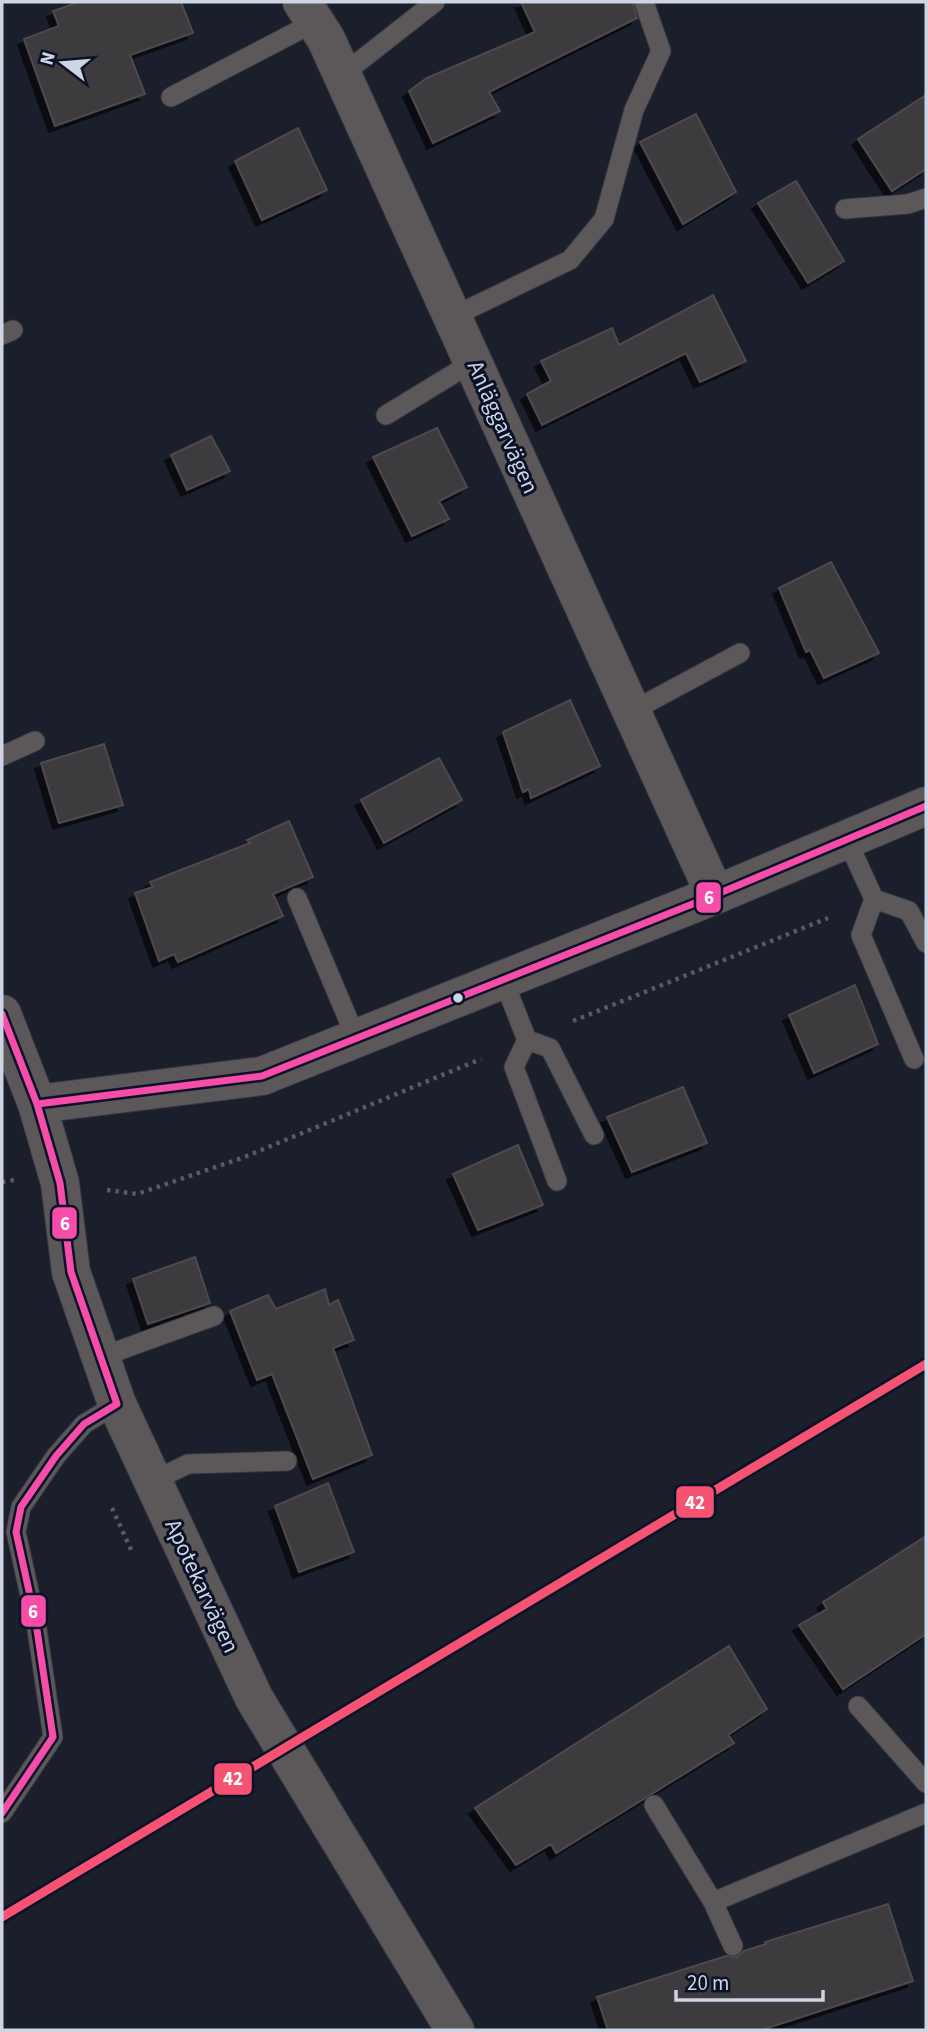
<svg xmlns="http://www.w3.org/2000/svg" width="928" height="2032" viewBox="0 0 928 2032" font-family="'Source Sans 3',sans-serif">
<defs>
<filter id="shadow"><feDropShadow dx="-6" dy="6" stdDeviation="0" flood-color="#0009"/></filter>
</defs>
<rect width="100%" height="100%" fill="#1b1e2b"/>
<path fill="#3e3a3e" stroke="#4e494d" stroke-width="2" filter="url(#shadow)" d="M 79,2 L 181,2 L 193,33 L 130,55 L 145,94 L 55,126 L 24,39 L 59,26 L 53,11 Z
M 521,2 L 632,2 L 637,18 L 489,92 L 500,111 L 433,143 L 409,91 L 427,78 L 535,32 Z
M 926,95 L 926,169 L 892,191 L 858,139 Z
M 696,114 L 736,192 L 683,224 L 640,142 Z
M 298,128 L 327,190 L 262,220 L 235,161 Z
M 796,181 L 844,261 L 808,283 L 758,203 Z
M 713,295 L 746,361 L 700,382 L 686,353 L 542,425 L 527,394 L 551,381 L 541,361 L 612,328 L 619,345 Z
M 437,428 L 467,487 L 439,501 L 449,519 L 412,536 L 373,457 Z
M 211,436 L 230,471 L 187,490 L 171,455 Z
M 831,562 L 879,653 L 824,678 L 810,650 L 806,652 L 779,588 Z
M 570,700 L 600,766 L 531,798 L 529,789 L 523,792 L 503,732 Z
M 104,744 L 123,805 L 59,823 L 41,763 Z
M 439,758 L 462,800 L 384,843 L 361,800 Z
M 289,821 L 313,877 L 273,894 L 283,916 L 178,962 L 174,954 L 159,961 L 135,893 L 153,887 L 150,882 L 250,843 L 247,840 Z
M 855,985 L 878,1044 L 814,1073 L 789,1015 Z
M 683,1087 L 707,1143 L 632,1172 L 607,1117 Z
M 518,1145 L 543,1205 L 478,1230 L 453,1174 Z
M 195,1257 L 210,1303 L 148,1324 L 133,1279 Z
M 325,1289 L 329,1305 L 338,1300 L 354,1340 L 333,1348 L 372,1455 L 313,1479 L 272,1374 L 257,1380 L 230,1311 L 268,1295 L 276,1309 Z
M 328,1483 L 354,1552 L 299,1572 L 275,1506 Z
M 926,1536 L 926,1634 L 843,1689 L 799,1625 L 827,1609 L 823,1602 Z
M 729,1646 L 767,1709 L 728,1735 L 734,1743 L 621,1813 L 556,1853 L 551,1844 L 516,1865 L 475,1808 Z
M 888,1904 L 913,1981 L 761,2030 L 608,2030 L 597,1997 L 726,1956 L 737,1957 L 744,1951 L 766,1944 L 765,1942 Z"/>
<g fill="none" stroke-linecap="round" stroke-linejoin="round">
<defs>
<path id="lane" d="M 342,75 L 435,2
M 171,97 L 315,22
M 845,209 L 908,204 L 926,198
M 452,317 L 570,260 L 604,219 L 634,110 L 661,51 L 644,2
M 2,335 L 13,330
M 386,415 L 473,362
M 632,711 L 740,653
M 2,756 L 35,741
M 847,840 L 874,899 L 909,911 L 926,943
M 297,898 L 356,1038
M 874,899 L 861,935 L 914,1059
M 503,979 L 527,1040 L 514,1067 L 557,1181
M 527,1040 L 550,1048 L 594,1135
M 101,1357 L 214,1316
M 153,1481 L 188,1464 L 287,1461
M 858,1706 L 926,1783
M 654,1805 L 713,1902 L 733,1946
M 2,1813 L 53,1737 L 36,1623 L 16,1532 L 21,1507 L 56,1456 L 84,1424 L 117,1404
M 713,1902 L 926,1813"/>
<path id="street" d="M 302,2 L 326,39 L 715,895
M 2,1014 L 37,1104 L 60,1183 L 71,1272 L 117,1404 L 254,1698 L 455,2030
M 37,1104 L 262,1076 L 715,895 L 926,806"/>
</defs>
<use href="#lane" stroke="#363843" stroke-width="21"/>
<use href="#street" stroke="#363843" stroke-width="40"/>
<path stroke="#5b5a5d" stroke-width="4.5" stroke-dasharray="3.5 5" stroke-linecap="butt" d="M 573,1021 L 828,918
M 2,1182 L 14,1180
M 107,1190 L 137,1194 L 242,1158 L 481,1059
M 112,1508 L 133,1554"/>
<use href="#lane" stroke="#5c5859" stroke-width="19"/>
<use href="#street" stroke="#5c5859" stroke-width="38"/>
<defs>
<path id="bus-1" d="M 2,1014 L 37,1104 L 60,1183 L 71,1272 L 117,1404 L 84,1424 L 56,1456 L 21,1507 L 16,1532 L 36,1623 L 53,1737 L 2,1813
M 37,1104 L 262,1076 L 715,895 L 926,806"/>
</defs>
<use href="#bus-1" stroke="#0b1228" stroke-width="12"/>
<use href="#bus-1" stroke="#f54da8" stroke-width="7"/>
<defs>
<path id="rail-1" d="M 2,1917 L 926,1364"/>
</defs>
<use href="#rail-1" stroke="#0b1228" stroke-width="14"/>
<use href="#rail-1" stroke="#f65372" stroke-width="9"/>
</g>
<circle fill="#cdd4e4" stroke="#0b1228" stroke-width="2.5" cx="458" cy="998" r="6"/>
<g text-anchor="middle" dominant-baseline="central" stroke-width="6" stroke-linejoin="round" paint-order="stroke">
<g font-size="23" fill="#cdd4e4" stroke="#0b1228">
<text transform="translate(503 427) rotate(66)">Anläggarvägen</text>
<text transform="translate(202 1586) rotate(65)">Apotekarvägen</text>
</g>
</g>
<g stroke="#0b1228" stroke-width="2.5">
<rect x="695" y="881" width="27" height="33" rx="7" fill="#f54da8"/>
<rect x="51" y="1206" width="27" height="34" rx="7" fill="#f54da8"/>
<rect x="675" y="1485" width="40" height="34" rx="7" fill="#f65372"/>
<rect x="20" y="1594" width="27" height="34" rx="7" fill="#f54da8"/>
<rect x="213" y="1762" width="40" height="34" rx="7" fill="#f65372"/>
</g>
<g font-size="19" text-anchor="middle" font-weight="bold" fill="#fff">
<text x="709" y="904">6</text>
<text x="65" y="1230">6</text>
<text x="695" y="1509">42</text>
<text x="33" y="1618">6</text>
<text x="233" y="1785">42</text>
</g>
<rect width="928" height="2032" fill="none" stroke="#cdd4e4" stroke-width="7"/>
<g transform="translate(63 63) rotate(286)" stroke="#0b1228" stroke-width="5" paint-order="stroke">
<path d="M0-5L12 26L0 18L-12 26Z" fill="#cdd4e4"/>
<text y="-10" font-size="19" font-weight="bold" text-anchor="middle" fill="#cdd4e4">N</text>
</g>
<path d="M676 1990v10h147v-10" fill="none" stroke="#cdd4e4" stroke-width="3.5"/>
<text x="687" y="1990" font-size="21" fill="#cdd4e4" stroke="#0b1228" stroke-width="5" paint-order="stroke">20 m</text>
</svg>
